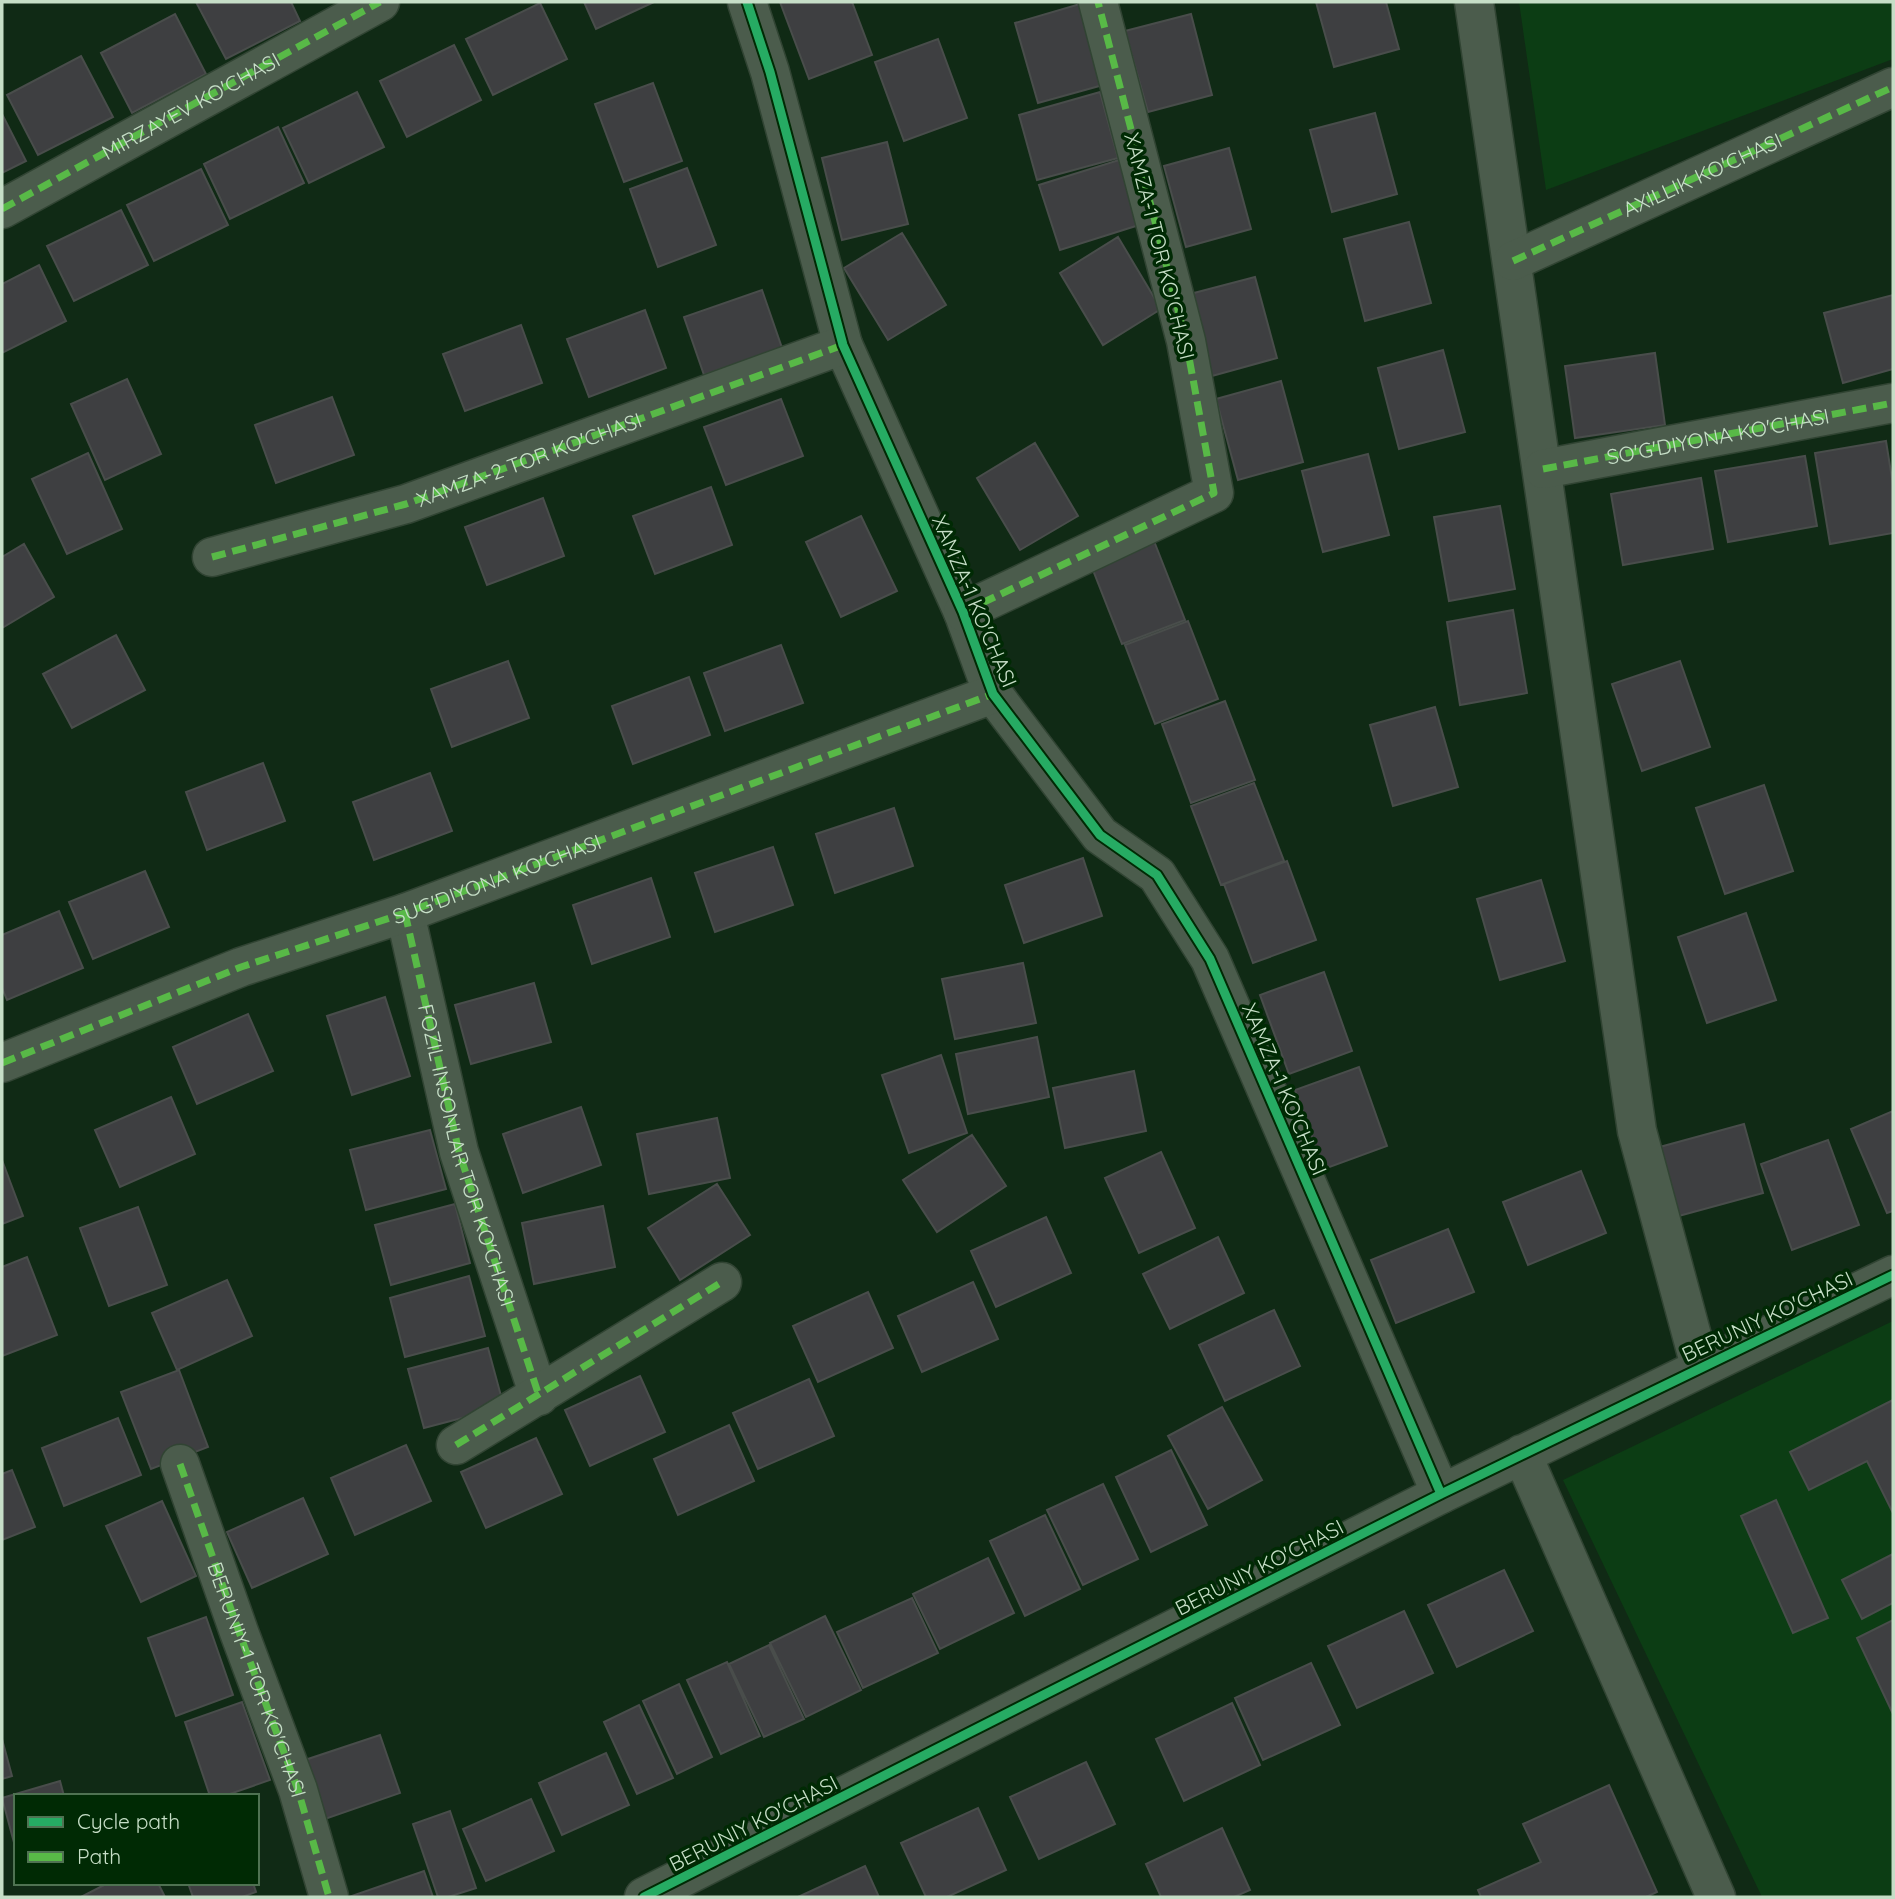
<svg xmlns="http://www.w3.org/2000/svg" width="1895" height="1899" viewBox="0 0 1895 1899" font-family="Quicksand,sans-serif">
<rect width="100%" height="100%" fill="#102a15"/>
<path fill="#0c3d14" d="M 1519,2 L 1893,2 L 1893,59 L 1546,190 Z
M 1893,1321 L 1893,1897 L 1762,1897 L 1563,1480 Z"/>
<path fill="#3e3f41" stroke="#494d4b" stroke-width="2" d="M 196,2 L 291,2 L 300,21 L 226,59 Z
M 584,2 L 654,2 L 596,29 Z
M 780,2 L 852,2 L 872,55 L 809,79 Z
M 1316,2 L 1386,2 L 1399,49 L 1334,67 Z
M 540,3 L 567,59 L 493,95 L 466,39 Z
M 1080,4 L 1103,85 L 1038,103 L 1015,23 Z
M 175,14 L 206,74 L 132,113 L 101,53 Z
M 1191,14 L 1212,95 L 1148,112 L 1125,31 Z
M 938,39 L 967,118 L 904,141 L 875,62 Z
M 454,45 L 481,100 L 407,137 L 380,81 Z
M 81,56 L 113,117 L 38,155 L 7,95 Z
M 653,83 L 682,161 L 624,182 L 595,104 Z
M 357,92 L 384,147 L 309,183 L 283,128 Z
M 1100,92 L 1118,158 L 1037,180 L 1019,115 Z
M 1375,113 L 1397,194 L 1332,212 L 1310,130 Z
M 2,114 L 26,161 L 2,173 Z
M 278,127 L 304,183 L 230,219 L 204,164 Z
M 887,142 L 908,224 L 842,240 L 822,158 Z
M 1229,148 L 1251,229 L 1186,247 L 1164,166 Z
M 1119,160 L 1139,225 L 1060,250 L 1039,185 Z
M 687,168 L 716,245 L 658,267 L 630,189 Z
M 201,169 L 228,225 L 154,261 L 127,205 Z
M 121,210 L 148,265 L 74,301 L 47,246 Z
M 1409,222 L 1431,303 L 1365,321 L 1344,239 Z
M 902,233 L 946,305 L 888,340 L 844,268 Z
M 1118,237 L 1161,309 L 1103,345 L 1060,273 Z
M 39,265 L 66,321 L 2,353 L 2,284 Z
M 1255,277 L 1277,358 L 1212,376 L 1190,294 Z
M 762,290 L 782,348 L 704,375 L 684,317 Z
M 1893,295 L 1893,369 L 1843,383 L 1824,313 Z
M 645,310 L 666,368 L 589,397 L 567,339 Z
M 521,325 L 542,383 L 465,411 L 443,354 Z
M 1443,350 L 1465,432 L 1399,449 L 1378,368 Z
M 1655,353 L 1665,425 L 1575,438 L 1565,366 Z
M 127,379 L 161,454 L 105,480 L 71,404 Z
M 1281,381 L 1303,462 L 1238,480 L 1216,399 Z
M 332,397 L 354,455 L 276,483 L 255,425 Z
M 781,399 L 803,456 L 726,485 L 704,427 Z
M 1886,441 L 1893,485 L 1893,533 L 1830,544 L 1815,453 Z
M 1035,443 L 1078,516 L 1020,550 L 977,478 Z
M 88,453 L 122,529 L 67,554 L 32,479 Z
M 1368,454 L 1389,535 L 1323,552 L 1302,471 Z
M 1805,456 L 1817,526 L 1728,542 L 1715,471 Z
M 1701,478 L 1713,549 L 1623,565 L 1611,494 Z
M 711,487 L 732,545 L 655,574 L 633,516 Z
M 543,498 L 564,556 L 487,585 L 465,527 Z
M 1500,506 L 1515,589 L 1449,601 L 1434,517 Z
M 861,516 L 897,591 L 841,617 L 806,542 Z
M 1154,541 L 1185,620 L 1122,644 L 1091,565 Z
M 24,544 L 54,597 L 2,628 L 2,557 Z
M 1513,610 L 1527,693 L 1460,705 L 1447,622 Z
M 1188,621 L 1218,699 L 1155,724 L 1125,645 Z
M 116,635 L 145,690 L 72,728 L 43,674 Z
M 781,645 L 803,703 L 725,731 L 704,673 Z
M 508,661 L 529,718 L 452,747 L 431,689 Z
M 1680,661 L 1710,747 L 1642,771 L 1612,684 Z
M 689,677 L 710,735 L 633,764 L 612,706 Z
M 1225,701 L 1255,780 L 1191,803 L 1162,724 Z
M 1435,707 L 1458,787 L 1393,806 L 1370,725 Z
M 263,763 L 285,821 L 207,850 L 186,792 Z
M 430,773 L 452,831 L 374,860 L 353,802 Z
M 1254,783 L 1284,861 L 1221,885 L 1191,806 Z
M 1764,785 L 1793,871 L 1725,894 L 1696,808 Z
M 894,808 L 913,866 L 835,893 L 816,834 Z
M 773,847 L 793,905 L 715,932 L 695,873 Z
M 1083,858 L 1102,916 L 1024,943 L 1005,885 Z
M 1287,861 L 1316,940 L 1253,963 L 1224,884 Z
M 145,871 L 169,927 L 93,959 L 69,902 Z
M 651,878 L 670,937 L 592,964 L 573,905 Z
M 1541,880 L 1565,961 L 1500,980 L 1477,899 Z
M 59,911 L 83,968 L 7,1000 L 2,988 L 2,935 Z
M 1746,913 L 1776,1000 L 1707,1023 L 1678,937 Z
M 1023,963 L 1036,1023 L 955,1039 L 942,979 Z
M 1324,972 L 1352,1051 L 1289,1074 L 1260,995 Z
M 534,983 L 551,1042 L 471,1064 L 455,1005 Z
M 385,997 L 410,1076 L 352,1095 L 327,1016 Z
M 248,1014 L 273,1071 L 197,1104 L 173,1047 Z
M 1037,1037 L 1049,1097 L 968,1114 L 956,1054 Z
M 941,1055 L 967,1133 L 909,1153 L 882,1075 Z
M 1359,1067 L 1387,1146 L 1324,1169 L 1295,1090 Z
M 1134,1071 L 1146,1131 L 1065,1148 L 1053,1088 Z
M 171,1097 L 195,1154 L 120,1187 L 95,1130 Z
M 581,1107 L 601,1165 L 523,1193 L 503,1134 Z
M 1893,1111 L 1893,1211 L 1887,1213 L 1851,1129 Z
M 717,1118 L 730,1178 L 649,1194 L 637,1134 Z
M 1744,1124 L 1763,1193 L 1675,1217 L 1656,1148 Z
M 430,1130 L 446,1189 L 366,1210 L 350,1150 Z
M 972,1135 L 1006,1186 L 937,1232 L 903,1180 Z
M 1828,1140 L 1859,1225 L 1792,1250 L 1761,1164 Z
M 1161,1152 L 1195,1228 L 1139,1253 L 1105,1178 Z
M 2,1160 L 23,1216 L 2,1224 Z
M 1581,1171 L 1606,1233 L 1528,1265 L 1503,1202 Z
M 717,1184 L 750,1235 L 680,1280 L 648,1228 Z
M 455,1204 L 470,1263 L 391,1285 L 375,1225 Z
M 603,1206 L 615,1267 L 534,1284 L 522,1223 Z
M 138,1207 L 167,1285 L 109,1306 L 80,1228 Z
M 1046,1217 L 1071,1273 L 996,1307 L 971,1251 Z
M 1448,1229 L 1474,1292 L 1396,1323 L 1371,1260 Z
M 1218,1237 L 1244,1293 L 1170,1329 L 1143,1274 Z
M 27,1257 L 57,1335 L 2,1356 L 2,1267 Z
M 469,1276 L 485,1336 L 405,1357 L 390,1298 Z
M 227,1280 L 252,1336 L 177,1370 L 152,1313 Z
M 973,1282 L 998,1339 L 922,1372 L 898,1316 Z
M 868,1292 L 893,1348 L 818,1382 L 793,1326 Z
M 1274,1310 L 1300,1366 L 1225,1401 L 1199,1345 Z
M 488,1348 L 504,1407 L 424,1428 L 408,1369 Z
M 179,1370 L 208,1447 L 151,1469 L 121,1392 Z
M 640,1376 L 665,1432 L 590,1466 L 565,1410 Z
M 809,1379 L 834,1436 L 758,1469 L 733,1413 Z
M 1893,1400 L 1893,1513 L 1867,1461 L 1809,1490 L 1790,1452 Z
M 1222,1407 L 1262,1480 L 1208,1509 L 1168,1436 Z
M 118,1418 L 141,1475 L 64,1506 L 42,1448 Z
M 729,1425 L 754,1481 L 678,1515 L 654,1459 Z
M 536,1438 L 562,1494 L 486,1528 L 461,1472 Z
M 406,1445 L 431,1501 L 355,1535 L 331,1478 Z
M 1171,1450 L 1207,1525 L 1151,1552 L 1116,1477 Z
M 12,1470 L 35,1527 L 2,1540 L 2,1474 Z
M 1103,1484 L 1138,1559 L 1083,1585 L 1047,1510 Z
M 303,1498 L 328,1554 L 252,1588 L 227,1532 Z
M 1776,1500 L 1828,1618 L 1793,1633 L 1741,1516 Z
M 162,1501 L 196,1576 L 141,1602 L 106,1526 Z
M 1045,1515 L 1080,1589 L 1025,1616 L 990,1541 Z
M 1893,1554 L 1893,1603 L 1862,1619 L 1842,1580 Z
M 988,1558 L 1014,1613 L 940,1649 L 913,1594 Z
M 1504,1570 L 1533,1631 L 1457,1667 L 1428,1605 Z
M 912,1598 L 938,1653 L 863,1688 L 837,1632 Z
M 1404,1611 L 1433,1673 L 1357,1708 L 1328,1646 Z
M 825,1616 L 861,1690 L 806,1717 L 770,1643 Z
M 206,1617 L 233,1695 L 176,1716 L 148,1638 Z
M 1893,1620 L 1893,1714 L 1857,1638 Z
M 769,1645 L 804,1719 L 764,1737 L 729,1664 Z
M 727,1662 L 760,1736 L 721,1754 L 687,1680 Z
M 1311,1663 L 1340,1725 L 1263,1760 L 1235,1698 Z
M 679,1684 L 712,1757 L 677,1774 L 643,1701 Z
M 242,1702 L 270,1780 L 224,1796 L 210,1796 L 185,1722 Z
M 1232,1703 L 1260,1765 L 1184,1801 L 1156,1739 Z
M 639,1705 L 673,1778 L 637,1794 L 604,1722 Z
M 380,1735 L 400,1793 L 322,1820 L 302,1761 Z
M 2,1739 L 12,1776 L 2,1779 Z
M 606,1753 L 629,1805 L 562,1835 L 539,1783 Z
M 1086,1762 L 1115,1824 L 1039,1859 L 1010,1797 Z
M 60,1781 L 64,1796 L 16,1796 L 16,1850 L 2,1798 Z
M 1609,1785 L 1657,1892 L 1646,1897 L 1481,1897 L 1478,1890 L 1541,1862 L 1523,1824 Z
M 531,1799 L 554,1851 L 486,1881 L 463,1829 Z
M 978,1808 L 1006,1870 L 947,1897 L 926,1897 L 901,1843 Z
M 450,1811 L 476,1888 L 448,1897 L 438,1897 L 413,1824 Z
M 1222,1828 L 1250,1890 L 1234,1897 L 1161,1897 L 1146,1864 Z
M 865,1866 L 879,1897 L 798,1897 Z
M 424,1871 L 433,1897 L 349,1897 Z
M 108,1883 L 158,1883 L 165,1897 L 81,1897 Z
M 188,1883 L 253,1883 L 256,1892 L 242,1897 L 193,1897 Z"/>
<g fill="none" stroke-linecap="round" stroke-linejoin="round">
<defs>
<g id="street">
<path d="M 747,2 L 770,72 L 843,345 L 963,612 L 993,694 L 1100,835 L 1157,875 L 1210,959 L 1441,1494"/>
<path d="M 1474,2 L 1637,1131 L 1700,1366"/>
<path id="s1" d="M 2,209 L 380,2"/>
<path d="M 1513,261 L 1893,87"/>
<path d="M 1543,469 L 1893,403"/>
<path d="M 212,557 L 406,504 L 843,345"/>
<path d="M 963,612 L 1214,493 L 1186,341 L 1098,2"/>
<path d="M 405,913 L 459,1152 L 539,1396"/>
<path d="M 2,1063 L 241,967 L 405,913 L 993,694"/>
<path d="M 456,1445 L 722,1282"/>
<path d="M 180,1464 L 239,1632 L 298,1790 L 329,1897"/>
</g>
<path id="secondary" d="M 1522,1454 L 1716,1897
M 644,1897 L 1441,1494 L 1893,1275"/>
</defs>
<use href="#street" stroke="#314433" stroke-width="41"/>
<use href="#secondary" stroke="#314433" stroke-width="41"/>
<use href="#street" stroke="#4b5c4c" stroke-width="38"/>
<use href="#secondary" stroke="#4b5c4c" stroke-width="38"/>
<g stroke="#58b947" stroke-width="7" stroke-dasharray="14 7" stroke-linecap="butt">
<path d="M 2,209 L 380,2"/>
<path id="s2" d="M 1513,261 L 1893,87"/>
<path id="s3" d="M 1543,469 L 1893,403"/>
<path id="s4" d="M 212,557 L 406,504 L 843,345"/>
<path d="M 963,612 L 1214,493 L 1186,341 L 1098,2"/>
<path id="s5" d="M 405,913 L 459,1152 L 539,1396"/>
<path id="s6" d="M 2,1063 L 241,967 L 405,913 L 993,694"/>
<path d="M 456,1445 L 722,1282"/>
<path id="s7" d="M 180,1464 L 239,1632 L 298,1790 L 329,1897"/>
</g>
<defs>
<path id="cycleway" d="M 747,2 L 770,72 L 843,345 L 963,612 L 993,694 L 1100,835 L 1157,875 L 1210,959 L 1441,1494
M 644,1897 L 1441,1494 L 1893,1275"/>
</defs>
<use href="#cycleway" stroke="#002a04" stroke-width="13"/>
<use href="#cycleway" stroke="#26ab63" stroke-width="9"/>
</g>
<g text-anchor="middle" dominant-baseline="central" stroke-width="7" stroke-linejoin="round" paint-order="stroke">
<g font-size="21" fill="#c6dec7" stroke="#002a04">
<text stroke="none"><textPath href="#s1" startOffset="215">MIRZAYEV KO'CHASI</textPath></text>
<text stroke="none"><textPath href="#s2" startOffset="208">AXILLIK KO'CHASI</textPath></text>
<text transform="translate(1160 246) rotate(76)">XAMZA-1 TOR KO'CHASI</text>
<text stroke="none"><textPath href="#s3" startOffset="178">SO'G'DIYONA KO'CHASI</textPath></text>
<text stroke="none"><textPath href="#s4" startOffset="332">XAMZA-2 TOR KO'CHASI</textPath></text>
<text transform="translate(975 601) rotate(67)">XAMZA-1 KO'CHASI</text>
<text stroke="none"><textPath href="#s6" startOffset="528">SUG'DIYONA KO'CHASI</textPath></text>
<text transform="translate(1285 1089) rotate(67)">XAMZA-1 KO'CHASI</text>
<text stroke="none"><textPath href="#s5" startOffset="250">FOZIL INSONLAR TOR KO'CHASI</textPath></text>
<text transform="translate(1767 1316) rotate(-25)">BERUNIY KO'CHASI</text>
<text transform="translate(1259 1567) rotate(-27)">BERUNIY KO'CHASI</text>
<text stroke="none"><textPath href="#s7" startOffset="229">BERUNIY-1 TOR KO'CHASI</textPath></text>
<text transform="translate(753 1823) rotate(-27)">BERUNIY KO'CHASI</text>
</g>
</g>
<rect width="1895" height="1899" fill="none" stroke="#c6dec7" stroke-width="7"/>
<rect x="14" y="1794" width="245" height="91" fill="#002a04" stroke="#4f7252" stroke-width="2"/>
<rect x="28" y="1817" width="35" height="10" fill="#26ab63" stroke="#4f7252" stroke-width="2"/>
<text x="77" y="1829" font-size="21" fill="#c6dec7">Cycle path</text>
<rect x="28" y="1852" width="35" height="10" fill="#58b947" stroke="#4f7252" stroke-width="2"/>
<text x="77" y="1864" font-size="21" fill="#c6dec7">Path</text>
</svg>
